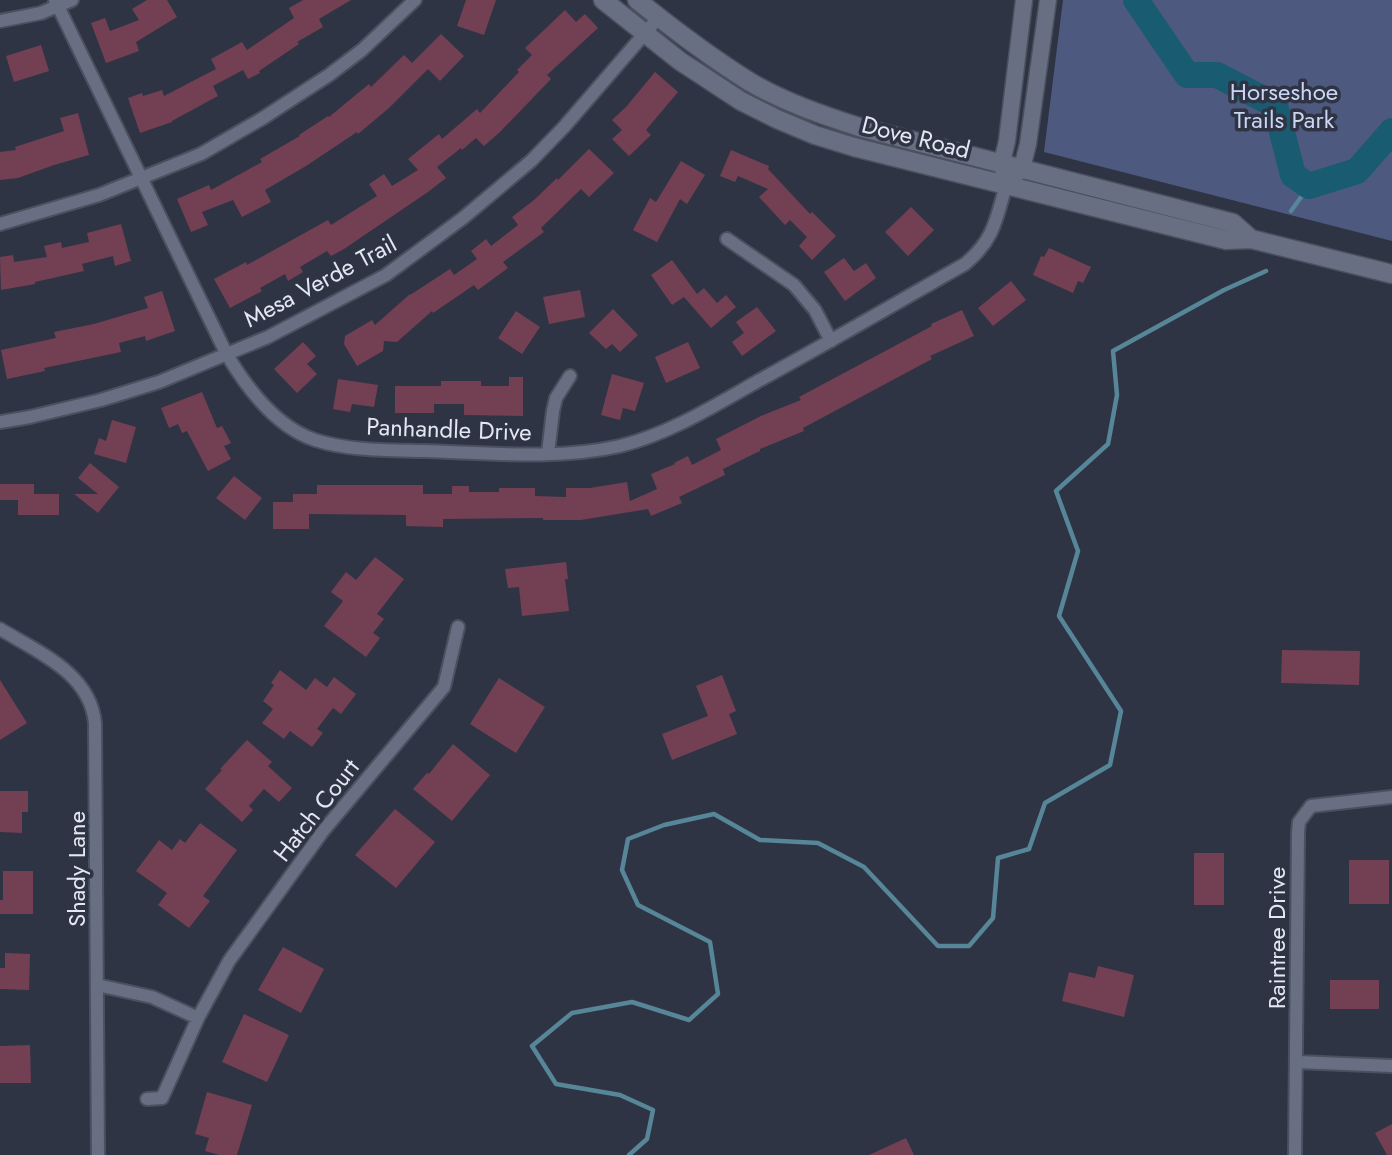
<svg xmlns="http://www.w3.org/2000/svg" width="1392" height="1155" viewBox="0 0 1392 1155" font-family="Jost,sans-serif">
<rect width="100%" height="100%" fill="#2e3444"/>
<path fill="#4d597e" d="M 1063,0 L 1392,0 L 1392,241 L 1044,152 Z"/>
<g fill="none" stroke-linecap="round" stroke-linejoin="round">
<path stroke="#568698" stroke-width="4.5" d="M 1291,211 L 1309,186
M 629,1155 L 647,1139 L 653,1110 L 620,1095 L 556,1084 L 532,1046 L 572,1013 L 632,1002 L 689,1020 L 718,994 L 710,942 L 638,905 L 622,870 L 628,839 L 664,825 L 714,814 L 760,840 L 818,843 L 864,867 L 938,946 L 969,946 L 993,918 L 998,858 L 1029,849 L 1045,803 L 1110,765 L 1121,711 L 1059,616 L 1078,551 L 1056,491 L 1108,444 L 1117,395 L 1113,351 L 1224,290 L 1266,271"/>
<path stroke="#195c72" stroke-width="26" d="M 1136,0 L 1187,75 L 1217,75 L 1275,105 L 1293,175 L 1309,186 L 1357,171 L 1392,131"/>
</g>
<path fill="#724052" d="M 147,0 L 167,0 L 177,17 L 136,42 L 139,51 L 106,63 L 91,23 L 105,18 L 110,31 L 139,20 L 132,9 Z
M 303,0 L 351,0 L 319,19 L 323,27 L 297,42 L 299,44 L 259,71 L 260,73 L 248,79 L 243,70 L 213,86 L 218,96 L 172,121 L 172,122 L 140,133 L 128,98 L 142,93 L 143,96 L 162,90 L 164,96 L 216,69 L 211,59 L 242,42 L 247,50 L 294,18 L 289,8 Z
M 466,0 L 496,0 L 484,35 L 457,26 Z
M 565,10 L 576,22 L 585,14 L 598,28 L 547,75 L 551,79 L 500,132 L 484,146 L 476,138 L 462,150 L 461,148 L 437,167 L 446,178 L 428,192 L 344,249 L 331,256 L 327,251 L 300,267 L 303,272 L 288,281 L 285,274 L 260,288 L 262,291 L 230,308 L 214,279 L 246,262 L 247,265 L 328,220 L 331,225 L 377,196 L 369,184 L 384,174 L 392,186 L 418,170 L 408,159 L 439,134 L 442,139 L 477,109 L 480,113 L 519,72 L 517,70 L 532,55 L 525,48 Z
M 441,34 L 464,56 L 440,81 L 428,69 L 389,108 L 358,134 L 357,132 L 306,166 L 265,190 L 271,202 L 242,217 L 233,200 L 202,212 L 208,225 L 191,232 L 177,199 L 209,185 L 211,190 L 262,162 L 260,159 L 300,136 L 299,135 L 328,116 L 329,117 L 369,84 L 371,87 L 404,55 L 412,63 Z
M 41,45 L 49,71 L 14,82 L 6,56 Z
M 655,72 L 678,92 L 646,130 L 651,135 L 629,156 L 612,139 L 622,130 L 612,120 L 626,107 Z
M 78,113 L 89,155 L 54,165 L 18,178 L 0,180 L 0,152 L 16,150 L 15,147 L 64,131 L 60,118 Z
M 589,149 L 614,173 L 589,197 L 581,189 L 541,228 L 544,232 L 503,262 L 508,268 L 478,290 L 474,285 L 433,313 L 432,311 L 397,342 L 384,341 L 383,351 L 357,366 L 344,344 L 345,336 L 372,320 L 375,325 L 410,294 L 410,295 L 450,269 L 454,275 L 477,259 L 471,251 L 486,239 L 491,246 L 518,225 L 512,217 L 534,200 L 557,178 L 558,180 Z
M 731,150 L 769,166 L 768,169 L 810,214 L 812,212 L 836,236 L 812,260 L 799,246 L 807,237 L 790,220 L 785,225 L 759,197 L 768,189 L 738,176 L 735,182 L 720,176 Z
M 681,161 L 705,175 L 687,204 L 680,199 L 657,242 L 633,230 L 650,198 L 656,202 Z
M 911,207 L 934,230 L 908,256 L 885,232 Z
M 121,224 L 131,261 L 115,266 L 113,256 L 82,264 L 84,271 L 35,282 L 35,284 L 1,290 L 0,257 L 13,255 L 14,262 L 47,257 L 44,246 L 61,242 L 62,248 L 89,242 L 87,233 Z
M 1049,248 L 1091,267 L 1083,283 L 1078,281 L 1073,293 L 1033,275 L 1041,256 L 1044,257 Z
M 844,258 L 854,271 L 866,263 L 876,278 L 845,301 L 824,272 Z
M 672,260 L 697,294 L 704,288 L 717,303 L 726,295 L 736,307 L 711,328 L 684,297 L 672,305 L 651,275 Z
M 1011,281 L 1026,300 L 993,326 L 978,308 Z
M 580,290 L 585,317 L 549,324 L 543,297 Z
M 162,291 L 175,331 L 146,341 L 145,336 L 119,343 L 121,352 L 44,368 L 45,371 L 7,379 L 1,350 L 56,338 L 54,332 L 94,324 L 148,308 L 144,297 Z
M 757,307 L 776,331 L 742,356 L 732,342 L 744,333 L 736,322 Z
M 613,309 L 638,335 L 620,352 L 612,344 L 606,349 L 589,333 Z
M 962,310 L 974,336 L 930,356 L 932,359 L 803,428 L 804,431 L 760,449 L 760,451 L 723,469 L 725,475 L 679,497 L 682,503 L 651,516 L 648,509 L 581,520 L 543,520 L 543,518 L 443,519 L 443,527 L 406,526 L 406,515 L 309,514 L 309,529 L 273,529 L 273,502 L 293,502 L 293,494 L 317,494 L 317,485 L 423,485 L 423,494 L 452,494 L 452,486 L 469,486 L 469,492 L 499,492 L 499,488 L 535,488 L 535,496 L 566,497 L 566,488 L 590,488 L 627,482 L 630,501 L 657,489 L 651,474 L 675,464 L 674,463 L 688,456 L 692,465 L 721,450 L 716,439 L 761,416 L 801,400 L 799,397 L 932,326 L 931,324 Z
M 516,311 L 540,327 L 522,354 L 498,338 Z
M 303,342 L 316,356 L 307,364 L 317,374 L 297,393 L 274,369 Z
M 688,342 L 700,368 L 666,383 L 655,357 Z
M 612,374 L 644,383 L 635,411 L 623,408 L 620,420 L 601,415 Z
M 509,377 L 523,377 L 523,416 L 464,415 L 464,404 L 434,404 L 434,413 L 395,413 L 395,386 L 441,386 L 441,381 L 481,381 L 481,386 L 509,386 Z
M 338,379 L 378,385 L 374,407 L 352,404 L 350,412 L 333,409 Z
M 202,392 L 217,428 L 222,426 L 231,443 L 224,446 L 231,459 L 208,471 L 187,431 L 182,433 L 178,424 L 169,428 L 161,408 Z
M 112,420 L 136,427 L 126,463 L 94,454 L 99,438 L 106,441 Z
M 90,463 L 119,487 L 98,513 L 74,494 L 98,494 L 78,478 Z
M 234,476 L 262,498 L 245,520 L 216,498 Z
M 0,484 L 34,484 L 34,494 L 59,494 L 59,515 L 18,515 L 18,500 L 0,500 Z
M 375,557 L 404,579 L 377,614 L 384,619 L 373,633 L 380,638 L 366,657 L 324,626 L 343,601 L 331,592 L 346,572 L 356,580 Z
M 566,562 L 568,579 L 565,579 L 569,611 L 522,616 L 519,587 L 508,588 L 505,569 Z
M 1282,650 L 1360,651 L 1359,685 L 1281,683 Z
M 280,670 L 306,690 L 315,678 L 327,687 L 334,677 L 356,694 L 341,714 L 333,708 L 317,729 L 323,733 L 312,747 L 290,731 L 284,739 L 262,723 L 273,709 L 263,701 L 274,685 L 271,683 Z
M 722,675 L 736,711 L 729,714 L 737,734 L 672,760 L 662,734 L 708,716 L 696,686 Z
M 499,678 L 545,707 L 516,753 L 470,724 Z
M 0,680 L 27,723 L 0,740 Z
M 247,740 L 272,762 L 268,766 L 292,788 L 279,802 L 264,789 L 249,806 L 253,810 L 242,822 L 205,789 L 222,770 L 220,769 Z
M 453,744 L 490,775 L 452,821 L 413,789 L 427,773 L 429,774 Z
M 0,791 L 28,791 L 28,812 L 22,812 L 22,833 L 0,832 Z
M 395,809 L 435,842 L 396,888 L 355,855 Z
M 200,823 L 237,850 L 203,896 L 210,901 L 189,928 L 158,905 L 167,893 L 136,871 L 159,840 L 172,850 L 180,839 L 185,843 Z
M 1194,853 L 1224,853 L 1224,905 L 1194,905 Z
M 1349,860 L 1389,860 L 1389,904 L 1349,904 Z
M 3,871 L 33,871 L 33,914 L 0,914 L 0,900 L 3,900 Z
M 283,947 L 324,969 L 301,1013 L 258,990 Z
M 5,953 L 30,954 L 29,990 L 0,989 L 0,968 L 5,968 Z
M 1098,966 L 1134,975 L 1124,1017 L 1062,1001 L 1069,972 L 1095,978 Z
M 1330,980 L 1379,980 L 1379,1009 L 1330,1009 Z
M 244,1014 L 289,1035 L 267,1082 L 222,1062 Z
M 30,1045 L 31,1083 L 0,1083 L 0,1046 Z
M 207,1092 L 252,1105 L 237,1155 L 219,1155 L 205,1151 L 209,1138 L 195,1134 Z
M 1392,1124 L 1392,1155 L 1387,1155 L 1375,1133 Z
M 906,1138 L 914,1155 L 869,1155 Z"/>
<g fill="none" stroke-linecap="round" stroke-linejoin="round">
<defs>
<path id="minor" d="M 55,0 L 226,353 C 246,387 275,427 315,440 C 349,451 389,450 425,451 C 488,453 558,460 620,446 C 669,434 714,406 758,381 C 828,343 896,303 965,264 C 994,240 996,220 1006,185
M 0,21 L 41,13 L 72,0
M 0,224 L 99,195 L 201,154 L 263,118 L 329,75 L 362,50 L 415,0
M 727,239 L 794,285 L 815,310 L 831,341
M 0,422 L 30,417 L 101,400 L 159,382 L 268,337 L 386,275 L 463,218 L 531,161 L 564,127 L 659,17
M 548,453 L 553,411 L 556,398 L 570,376
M 0,629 C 38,652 90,673 95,723 L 98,1155
M 97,985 L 152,997 L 198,1018 L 229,961 L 323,831 L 444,687 L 458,627
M 1297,1062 L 1392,1066
M 147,1099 L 162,1098 L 198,1018
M 1295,1155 L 1298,833 L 1299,822 L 1311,806 L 1392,797"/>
<path id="tertiary" d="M 1004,174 L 1002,162 L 1007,141 L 1024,0
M 1006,185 L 1022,168 L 1028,144 L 1048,0"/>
<path id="secondary" d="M 603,0 L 680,61 L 741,101 L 777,119 L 815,135 L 854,147 L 1226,240 L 1251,239 L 1392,274
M 637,0 C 673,29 710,57 750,82 C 784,102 822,115 859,127 L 1233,223 L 1251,239"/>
</defs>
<use href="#minor" stroke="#4b505e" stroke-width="16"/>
<use href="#tertiary" stroke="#4b505e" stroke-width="19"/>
<use href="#secondary" stroke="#4b505e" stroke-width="21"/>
<use href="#minor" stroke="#686f82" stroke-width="12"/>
<use href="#tertiary" stroke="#686f82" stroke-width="16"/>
<use href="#secondary" stroke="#686f82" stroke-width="18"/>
</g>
<g text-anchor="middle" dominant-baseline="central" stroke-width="7" stroke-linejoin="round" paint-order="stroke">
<g font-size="24" fill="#ccd6f3" stroke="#2e3444">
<text x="1284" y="91">Horseshoe<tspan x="1284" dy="28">Trails Park</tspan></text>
</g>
<g font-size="24" fill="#e3e7f2" stroke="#2e3444">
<text transform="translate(916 137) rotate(14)">Dove Road</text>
<text transform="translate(320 281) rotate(-28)">Mesa Verde Trail</text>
<text transform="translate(449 429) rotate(2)">Panhandle Drive</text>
<text transform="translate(316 810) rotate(-52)">Hatch Court</text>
<text transform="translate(76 869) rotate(-90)">Shady Lane</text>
<text transform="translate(1276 938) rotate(-90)">Raintree Drive</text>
</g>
</g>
</svg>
